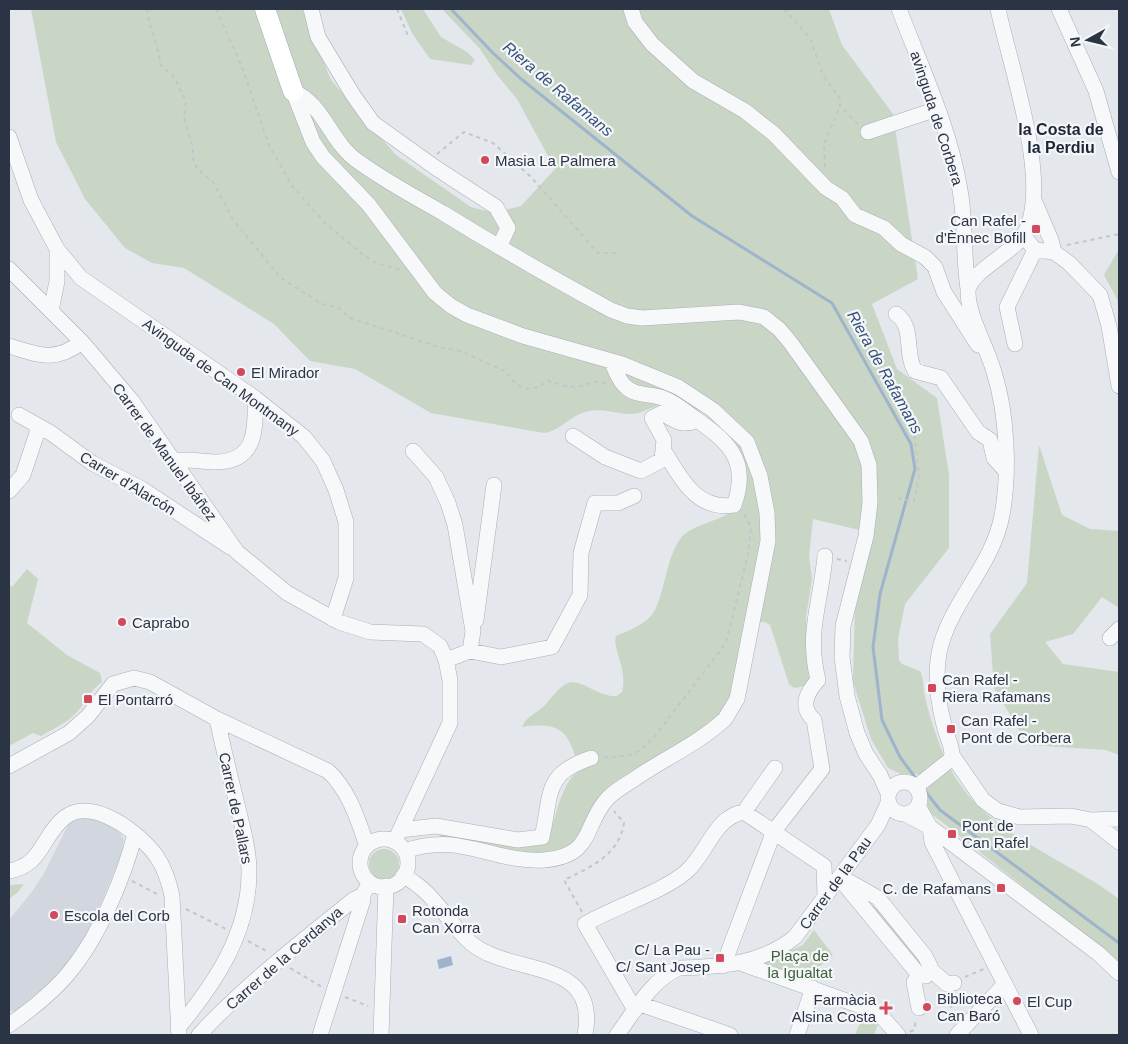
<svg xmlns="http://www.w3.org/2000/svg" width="1128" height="1044" viewBox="0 0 1128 1044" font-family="Arial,sans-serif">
<rect width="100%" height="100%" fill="#e4e7ec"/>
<path fill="#d2d6de" d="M 81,817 L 97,820 L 119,831 L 124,840 L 121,855 L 98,911 L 76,953 L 49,983 L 15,1011 L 11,1011 L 9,1009 L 9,920 L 31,893 L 43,875 L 69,823 Z"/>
<path fill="#c9d6c5" d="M 31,9 L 302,9 L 331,80 L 396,155 L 471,207 L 494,213 L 521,206 L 555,169 L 517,99 L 497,75 L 480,49 L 442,9 L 829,9 L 842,45 L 893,114 L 918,279 L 872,304 L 897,369 L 937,398 L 949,475 L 949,548 L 905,604 L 898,639 L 899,660 L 902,664 L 920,671 C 924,679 923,688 925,697 C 929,715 941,752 950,768 C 985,835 1063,856 1119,899 L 1119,962 L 928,811 L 927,791 L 918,774 L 901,774 L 888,768 L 871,739 L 853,682 L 855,602 L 872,533 L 813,519 L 809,557 L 812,579 L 806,617 L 810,673 L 810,680 L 806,686 L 794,688 L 789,684 L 770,625 L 765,622 L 756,622 L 742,697 L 612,803 L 592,839 L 518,866 L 443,850 L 439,832 L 550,833 C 557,814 561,783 579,771 C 570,733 563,721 522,727 C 526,716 536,714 544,706 C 551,699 557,689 566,684 C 580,676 598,698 617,696 L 622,692 C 628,669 612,649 616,636 C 628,631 641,626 650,617 C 664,603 665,558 681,538 C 694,523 720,522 735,509 L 736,447 L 705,414 L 676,399 C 663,402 644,413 632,414 C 617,414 603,408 589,411 C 571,414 561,431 544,433 L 431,413 L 355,369 L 310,361 L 274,324 L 184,268 L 152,263 L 125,248 L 85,199 L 56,142 Z
M 401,9 L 423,9 L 441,37 L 467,52 L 475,60 L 471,65 L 430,59 L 412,33 Z
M 1119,249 L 1119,316 L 1117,299 L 1104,275 Z
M 1039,445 L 1062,515 L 1090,529 L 1119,531 L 1119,608 L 1102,597 L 1073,634 L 1045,642 L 1063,664 L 1119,672 L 1119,755 L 1106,750 L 1028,745 L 994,688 L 990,634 L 1027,583 Z
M 27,569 L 38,579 L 27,623 L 67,655 L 100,673 L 102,682 C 91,689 86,702 77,712 C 67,723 53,729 41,736 L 33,733 L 9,746 L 9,584 L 12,587 Z
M369 864a15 15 0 1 1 30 0a15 15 0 1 1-30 0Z
M 24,884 L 18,892 L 9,899 L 9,885 Z
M 859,896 C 881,908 913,944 922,968 Z
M 814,930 L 833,955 L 803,981 L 763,967 L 764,962 L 803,945 Z
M 864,1013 L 880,1018 L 874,1035 L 855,1035 Z"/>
<path fill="#9fb4cc" d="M 451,956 L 453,965 L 439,969 L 437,960 Z"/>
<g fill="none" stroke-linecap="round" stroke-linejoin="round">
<path stroke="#9fb4cc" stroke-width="3" d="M 451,9 L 493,53 L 520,78 L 692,216 L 832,303 L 911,444 L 915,469 L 880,594 L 873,647 L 882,720 L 900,757 L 917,780
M 922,787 L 940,810 L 1119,943"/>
<defs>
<path id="minor" d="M 311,9 L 318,37 L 353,95 L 373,123 L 436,168 L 496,207 L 508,228 L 499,247
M 631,9 L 635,22 L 652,44 L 693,81 L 745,111 L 774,134 L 826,188 L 842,198 L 855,215 L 884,228 L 901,244 L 925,257 L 935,267 L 944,292 L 978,345
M 899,9 C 921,67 950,128 960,190 C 966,223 963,255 968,289
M 1059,9 L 1096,91 L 1119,172
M 293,91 L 313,142 L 323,157 L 369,205 L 435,293 L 451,306 L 467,315 L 523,336 L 622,364 L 678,387 L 713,410 L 747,442 L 760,476 L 767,513 L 768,541 L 737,699 L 725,719 C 698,744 663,759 633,780 C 625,785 615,791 608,798 C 583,824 595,856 544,860 C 492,863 459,831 405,851
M 293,91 C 325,105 330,143 359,162 C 385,181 415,197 443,213 C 498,247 554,279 611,310 L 627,316 L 642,318 L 739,312 L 764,317 L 779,329 L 790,342 L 861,441 L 869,465 L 870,503 L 866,536 L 843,626 L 842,657 L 847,696 L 857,733 L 866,754 L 880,775 L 888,793
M 868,132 L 937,109
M 9,137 L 31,200 L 57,249 L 81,278 L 255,398 L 304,437 L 323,461 L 336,490 L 346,522 L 346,578 L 333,619
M 1033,198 L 1051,240 L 1054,252
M 1023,235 L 1035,250 L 1054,252 L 1069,263 L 1100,295 L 1109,326 L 1119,386
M 9,269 L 82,342 L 132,401 L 237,552 L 287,593 L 339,622 L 370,632 L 423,634 L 440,646 L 446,660 L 450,680 L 450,723 L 395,841
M 51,311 L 57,281 L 57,249
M 896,314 C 915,327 904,353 915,371 L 941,378 L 978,432 L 990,440 L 994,458 L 1005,470
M 1015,344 L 1007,307 L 1035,250
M 9,346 C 39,355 54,363 82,342
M 611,361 C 615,369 618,379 624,385 C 634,397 650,393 663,398 C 674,402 684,410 693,417 C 726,440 751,459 734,505 C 696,511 681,478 664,451
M 19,415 L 51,433 L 92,463 L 142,489 L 230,547
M 573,436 L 605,457 L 641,471 L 662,460 L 664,440 L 652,418 L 662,413 C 675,421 683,427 697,420
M 413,451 L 436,477 L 448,503 L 455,525 L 473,631 L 470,651 L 446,660
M 173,461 C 188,458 202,462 217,462 C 256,461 256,430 255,398
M 9,491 L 23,475 L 39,427
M 476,620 L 494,485
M 1110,638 L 1119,629
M 470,651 L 501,657 L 552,647 L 580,595 L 581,553 L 595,503 L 618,503 L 634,496
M 952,755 L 983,800 L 998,811 L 1020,817 L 1071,816 L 1091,820 L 1119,819
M 9,766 L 69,733 L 88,716 L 113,684 L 134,678 L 150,682 L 217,719 L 328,771 C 349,790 358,820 367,846
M888 798a16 16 0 1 1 32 0a16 16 0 1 1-32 0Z
M 916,787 L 950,760 L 952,755 C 952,745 946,735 944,725 C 938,702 935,676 939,653 C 949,603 993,566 1002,515 C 1010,472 1007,413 994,372 C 987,347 968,316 968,292 C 968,273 1011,254 1023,236 C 1054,188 1009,63 998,9
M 918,806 L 930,827 L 932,842 L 1031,1035
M 744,812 L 824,866 L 825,897
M 905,814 L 930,827 L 1099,954 L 1119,973
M 1091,820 L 1119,842
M 400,830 L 436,826 L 518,840 L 542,837 C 552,794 543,774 591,758
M360 863a24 24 0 1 1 48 0a24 24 0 1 1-48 0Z
M 9,871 C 43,865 41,837 64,818 C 92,795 141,834 157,857 C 165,869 169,882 172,896 L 179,1035
M 403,876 C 433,890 447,922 471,943 C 511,977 600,956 585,1035
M 840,879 L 919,975 L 926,976 L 929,973 L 930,966 L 925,956 L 878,898 L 841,877
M 743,964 L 872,1010 L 882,1017 L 898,1035
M 723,966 L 774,831 L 822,769 L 814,720 C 799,707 807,692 818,680 C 806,631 821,603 825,556
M 931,970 L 947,984 L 954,983
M 919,975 L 914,982 L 919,1008
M 640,1004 L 730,1035
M 635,1010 L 585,924 C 614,907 665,891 687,871 C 708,852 714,817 744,812 L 775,768
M 9,1025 C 32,1009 55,991 72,969 C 100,934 124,877 135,834
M 178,1028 C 216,982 249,933 249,872 C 249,849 242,826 237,804 C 230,776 223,747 217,719
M 199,1035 C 245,985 300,943 353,900 L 363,895 L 369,883
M 320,1035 L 363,900 L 363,895
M 381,1035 L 386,886
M 617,1035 C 634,1012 651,980 679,968 C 720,967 762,964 795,937 L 878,825 L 888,803
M 797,1035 L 813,988
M 957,1035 L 1005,984"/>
<path id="major" d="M 265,9 L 293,91"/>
</defs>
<use href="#minor" stroke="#a9aeb7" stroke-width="16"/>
<use href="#major" stroke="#a3abb8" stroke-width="21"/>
<path stroke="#c2c5cb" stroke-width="2" stroke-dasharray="4 4" stroke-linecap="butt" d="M 147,9 C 149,28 159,45 160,64 L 174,77 L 186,102 L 184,117 L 193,148 L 193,159 L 197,169 L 213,182 L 234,221 L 281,278 L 322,304 L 339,308 L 350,318 L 439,347 L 460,351 L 505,371 L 516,384 L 527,389 L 538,387 L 548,381 C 558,384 569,388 580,386 C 592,384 594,379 607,384
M 216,9 L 242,67 L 269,145 L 292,186 L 325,223 L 362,254 L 376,263 L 402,270
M 397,9 L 408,36
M 784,9 L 810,38 L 823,75 L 840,99 L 840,106 L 858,124
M 437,154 L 464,132 L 493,143 L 530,176 L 598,253 L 618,253
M 825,167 L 824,144 L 840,106
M 1067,245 L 1119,234
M 898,498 L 914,502 L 919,475 L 914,431
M 837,559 L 847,561
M 604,757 C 632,756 635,757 655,736 L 726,643 L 748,554 L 751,528 L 744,513
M 132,881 L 159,895
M 186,909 L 226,929
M 582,912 L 564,880 C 591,867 619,855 624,823 L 614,811
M 248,941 L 268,952
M 290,968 L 322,987
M 965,977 L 984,969
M 949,996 L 954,1021
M 345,997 L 368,1006
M 910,1032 L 914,1030 L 916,1020"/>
<use href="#minor" stroke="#f7f8fa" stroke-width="15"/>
<use href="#major" stroke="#fff" stroke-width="20"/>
</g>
<g fill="#d1495b" stroke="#f4f6f9" stroke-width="2">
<circle cx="485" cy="160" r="5"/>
<rect x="1031" y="224" width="10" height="10" rx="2.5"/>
<circle cx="241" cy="372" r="5"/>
<circle cx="122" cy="622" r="5"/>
<rect x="927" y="683" width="10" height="10" rx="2.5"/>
<rect x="83" y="694" width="10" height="10" rx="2.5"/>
<rect x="946" y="724" width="10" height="10" rx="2.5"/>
<rect x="947" y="829" width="10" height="10" rx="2.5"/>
<rect x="996" y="883" width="10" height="10" rx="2.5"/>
<circle cx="54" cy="915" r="5"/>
<rect x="397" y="914" width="10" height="10" rx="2.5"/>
<rect x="715" y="953" width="10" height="10" rx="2.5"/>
<circle cx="1017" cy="1001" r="5"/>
<circle cx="927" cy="1007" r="5"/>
<path d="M883.5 1000.5h5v5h5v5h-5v5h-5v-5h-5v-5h5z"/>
</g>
<g text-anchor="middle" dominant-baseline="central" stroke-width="4.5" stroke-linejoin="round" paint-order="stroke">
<g font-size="15" fill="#2b3445" stroke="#f4f6f9">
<text transform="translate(937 118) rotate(72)">avinguda de Corbera</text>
<text transform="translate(221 377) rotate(36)">Avinguda de Can Montmany</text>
<text transform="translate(165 452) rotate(54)">Carrer de Manuel Ibáñez</text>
<text transform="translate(128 483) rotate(31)">Carrer d'Alarcón</text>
<text transform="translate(236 808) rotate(78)">Carrer de Pallars</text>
<text transform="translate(835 883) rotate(-54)">Carrer de la Pau</text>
<text transform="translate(284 958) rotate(-41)">Carrer de la Cerdanya</text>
</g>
<g font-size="15" fill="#2b3445" stroke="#f4f6f9" text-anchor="start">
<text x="495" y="160">Masia La Palmera</text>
<text x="1026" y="220" text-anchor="end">Can Rafel -<tspan x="1026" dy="17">d'Ènnec Bofill</tspan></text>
<text x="251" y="372">El Mirador</text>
<text x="132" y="622">Caprabo</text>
<text x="942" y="679">Can Rafel -<tspan x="942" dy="17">Riera Rafamans</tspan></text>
<text x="98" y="699">El Pontarró</text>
<text x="961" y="720">Can Rafel -<tspan x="961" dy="17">Pont de Corbera</tspan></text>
<text x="962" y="825">Pont de<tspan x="962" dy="17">Can Rafel</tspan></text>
<text x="991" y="888" text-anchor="end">C. de Rafamans</text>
<text x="412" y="910">Rotonda<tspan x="412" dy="17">Can Xorra</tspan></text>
<text x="64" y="915">Escola del Corb</text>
<text x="710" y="949" text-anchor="end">C/ La Pau -<tspan x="710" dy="17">C/ Sant Josep</tspan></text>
<text x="937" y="998">Biblioteca<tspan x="937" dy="17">Can Baró</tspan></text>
<text x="876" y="999" text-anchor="end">Farmàcia<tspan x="876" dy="17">Alsina Costa</tspan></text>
<text x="1027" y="1001">El Cup</text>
</g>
<g font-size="15" fill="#3f6138" stroke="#f4f6f9">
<text x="800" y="955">Plaça de<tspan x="800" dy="17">la Igualtat</tspan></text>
</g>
<g font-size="16" font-style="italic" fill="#34527a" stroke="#f4f6f9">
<text transform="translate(558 89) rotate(40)">Riera de Rafamans</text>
<text transform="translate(885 372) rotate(61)">Riera de Rafamans</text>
</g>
<g font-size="16" font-weight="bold" fill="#1d2536" stroke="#f4f6f9">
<text x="1061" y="129">la Costa de<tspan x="1061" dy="18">la Perdiu</tspan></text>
</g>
</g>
<rect width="1128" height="1044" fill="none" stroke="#2b3445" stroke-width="20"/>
<g transform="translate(1088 40) rotate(262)" stroke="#f4f6f9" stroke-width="4" paint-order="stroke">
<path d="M0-4L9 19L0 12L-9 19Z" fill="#2b3445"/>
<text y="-8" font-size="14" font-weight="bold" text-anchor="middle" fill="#2b3445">N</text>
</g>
</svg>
